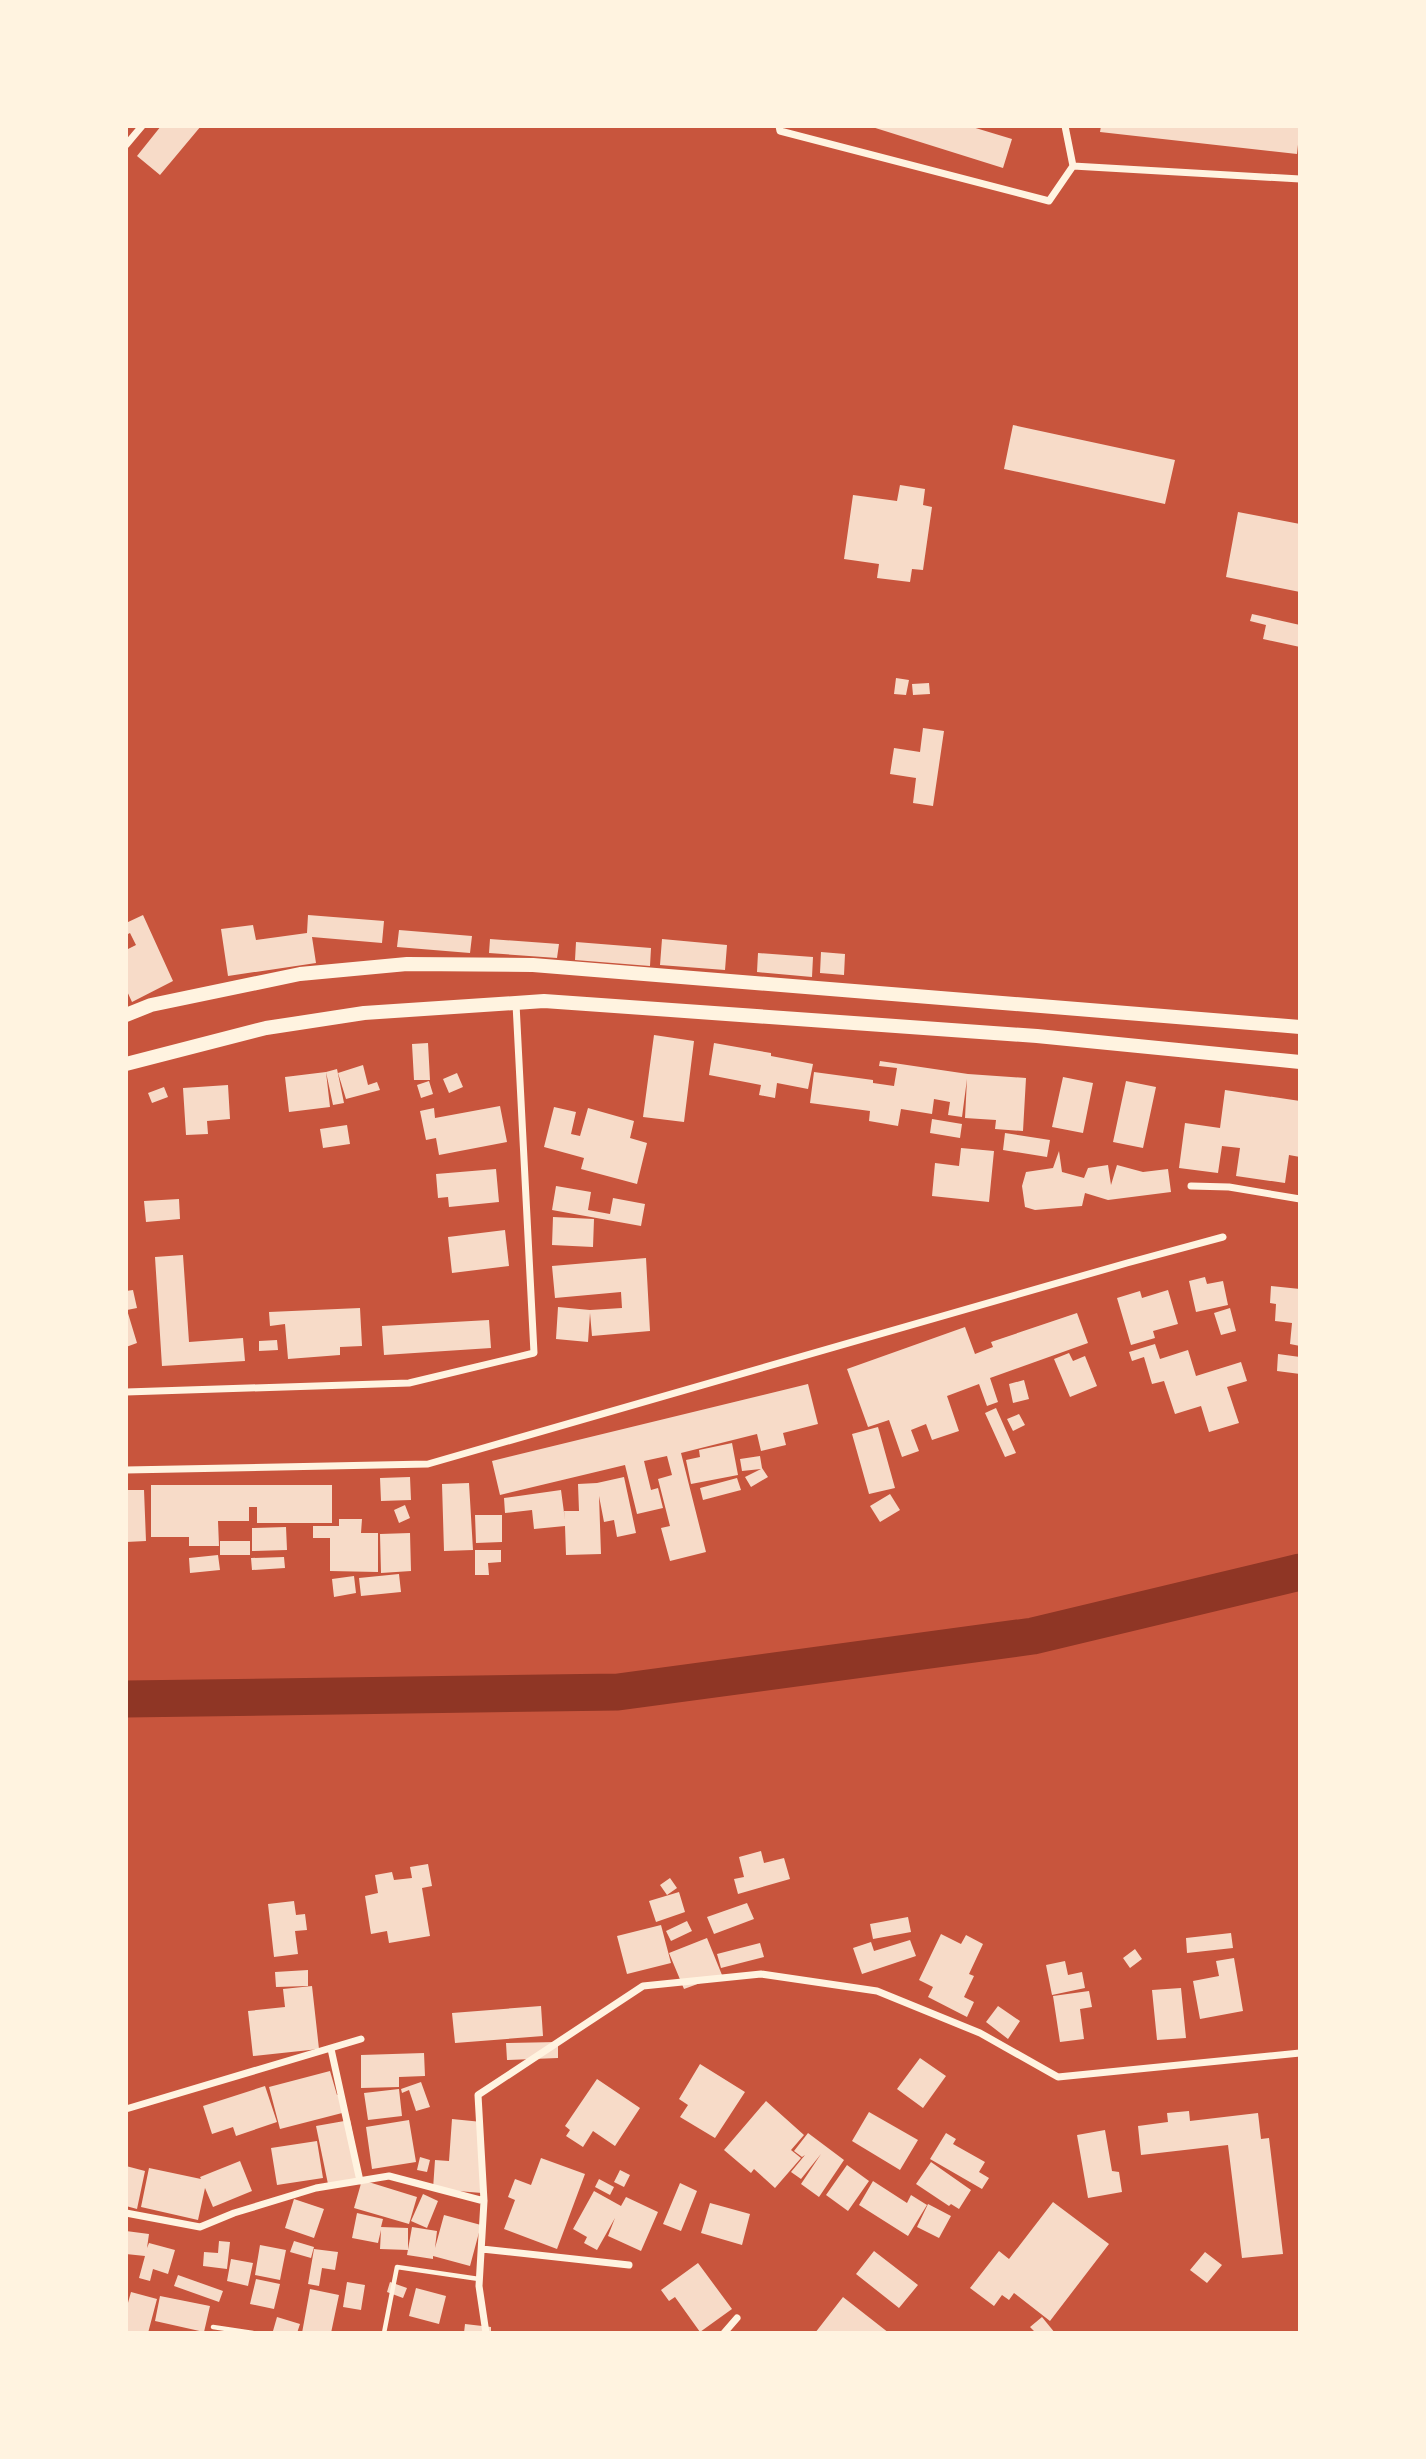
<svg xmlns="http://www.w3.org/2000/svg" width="1426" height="2459" viewBox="0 0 1426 2459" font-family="Figtree,sans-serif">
<rect width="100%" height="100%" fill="#c8553d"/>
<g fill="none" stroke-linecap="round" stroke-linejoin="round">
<path stroke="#8f3625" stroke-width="37" d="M 126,1699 L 618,1692 L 1033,1636 L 1300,1572"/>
</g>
<path fill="#f7dbc8" d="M 161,126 L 201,126 L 160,175 L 137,156 Z
M 869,126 L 969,126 L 1012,139 L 1003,168 Z
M 1101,126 L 1300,126 L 1297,154 L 1100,132 Z
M 1013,425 L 1175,460 L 1165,504 L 1004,469 Z
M 900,485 L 925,489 L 923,505 L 932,507 L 923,570 L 912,569 L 910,582 L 877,578 L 879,564 L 844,559 L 853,495 L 897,501 Z
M 1238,512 L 1300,524 L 1300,592 L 1226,577 Z
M 1252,614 L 1300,625 L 1300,647 L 1263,639 L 1266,625 L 1250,621 Z
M 896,678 L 909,680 L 906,695 L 894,694 Z
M 929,683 L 930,694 L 913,695 L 912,684 Z
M 923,728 L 944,731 L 933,806 L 913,803 L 916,778 L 890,774 L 894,748 L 920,752 Z
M 143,915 L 173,981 L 132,1002 L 126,989 L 126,950 L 136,945 L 130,933 L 126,935 L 126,923 Z
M 308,915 L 384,921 L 382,943 L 312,937 L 316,963 L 228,976 L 221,929 L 253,925 L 256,940 L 307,933 Z
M 399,930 L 472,936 L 470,953 L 397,947 Z
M 490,939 L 559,944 L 557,958 L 489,953 Z
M 662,939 L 727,945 L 725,970 L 660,965 Z
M 576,942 L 651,948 L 650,966 L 575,960 Z
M 821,952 L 845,954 L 844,975 L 820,973 Z
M 758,953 L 813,957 L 812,977 L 757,972 Z
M 654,1035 L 694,1041 L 684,1122 L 643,1117 Z
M 428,1043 L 430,1080 L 414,1080 L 412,1044 Z
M 714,1043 L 771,1053 L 771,1056 L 813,1064 L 808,1089 L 777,1083 L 775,1098 L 759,1095 L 761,1085 L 709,1075 Z
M 880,1061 L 968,1074 L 1026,1078 L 1023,1131 L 995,1129 L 996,1120 L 965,1118 L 967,1079 L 962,1117 L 948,1115 L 950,1102 L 934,1099 L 932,1114 L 901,1109 L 898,1126 L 869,1121 L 870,1111 L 810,1103 L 814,1072 L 873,1080 L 873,1083 L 894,1086 L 897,1068 L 879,1066 Z
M 363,1065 L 368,1085 L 377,1082 L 380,1090 L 346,1099 L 338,1073 Z
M 337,1069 L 344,1103 L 333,1105 L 326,1072 Z
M 326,1072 L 330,1107 L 289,1112 L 285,1077 Z
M 457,1073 L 463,1087 L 449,1093 L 443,1079 Z
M 1063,1077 L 1093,1083 L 1083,1133 L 1052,1127 Z
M 429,1081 L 433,1094 L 421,1098 L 417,1085 Z
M 1126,1081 L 1156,1087 L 1143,1148 L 1113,1142 Z
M 228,1085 L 230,1119 L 207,1121 L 208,1134 L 186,1135 L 183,1088 Z
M 164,1087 L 168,1097 L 152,1103 L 148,1093 Z
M 1225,1090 L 1300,1101 L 1300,1157 L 1289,1155 L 1285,1183 L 1236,1176 L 1240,1148 L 1222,1146 L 1218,1173 L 1179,1168 L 1185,1123 L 1220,1128 Z
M 500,1106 L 507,1142 L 439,1155 L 436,1138 L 426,1140 L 420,1111 L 434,1108 L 435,1118 Z
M 554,1107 L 576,1112 L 571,1134 L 580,1136 L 588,1108 L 634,1121 L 630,1138 L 647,1143 L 637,1184 L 581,1169 L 584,1158 L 544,1147 Z
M 932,1119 L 962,1124 L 960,1138 L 930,1133 Z
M 347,1125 L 350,1144 L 323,1148 L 320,1129 Z
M 1005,1133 L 1050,1140 L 1047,1157 L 1003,1150 Z
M 961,1148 L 994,1151 L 989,1202 L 932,1196 L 935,1163 L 959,1166 Z
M 1059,1151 L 1062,1172 L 1084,1178 L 1088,1168 L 1108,1165 L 1111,1185 L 1117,1165 L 1143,1172 L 1168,1169 L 1171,1192 L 1108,1200 L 1085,1193 L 1082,1206 L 1035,1210 L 1025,1207 L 1022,1186 L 1026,1172 L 1053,1168 Z
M 496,1169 L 499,1202 L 449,1207 L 448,1197 L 438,1198 L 436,1174 Z
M 556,1186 L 591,1192 L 588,1210 L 610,1214 L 613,1198 L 645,1204 L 641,1226 L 552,1210 Z
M 179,1199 L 180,1219 L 146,1222 L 144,1201 Z
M 553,1217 L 594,1219 L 593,1247 L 552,1245 Z
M 505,1230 L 509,1266 L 452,1273 L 448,1237 Z
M 183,1255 L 189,1342 L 243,1338 L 245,1361 L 162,1366 L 155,1257 Z
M 646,1258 L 650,1331 L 592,1336 L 590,1313 L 588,1342 L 556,1339 L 558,1307 L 590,1310 L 622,1308 L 621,1292 L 555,1298 L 552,1266 Z
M 1205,1277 L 1207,1284 L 1223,1281 L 1228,1305 L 1196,1312 L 1189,1281 Z
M 1271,1286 L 1300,1289 L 1300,1346 L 1290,1344 L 1292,1323 L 1275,1321 L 1276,1304 L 1270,1303 Z
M 133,1290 L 137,1308 L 127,1310 L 137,1343 L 126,1347 L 126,1291 Z
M 1168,1290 L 1178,1324 L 1153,1331 L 1155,1338 L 1131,1345 L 1117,1298 L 1140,1291 L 1142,1298 Z
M 360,1308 L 362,1346 L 340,1347 L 340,1355 L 288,1359 L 285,1324 L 270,1326 L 269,1312 Z
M 1230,1308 L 1236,1331 L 1221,1335 L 1214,1313 Z
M 1077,1313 L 1088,1343 L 990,1378 L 998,1402 L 987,1406 L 979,1384 L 947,1396 L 959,1431 L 932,1440 L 926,1424 L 911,1430 L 919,1451 L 902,1457 L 889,1420 L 868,1427 L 847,1369 L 965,1327 L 975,1354 L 993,1347 L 991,1342 Z
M 489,1320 L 491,1348 L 384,1355 L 382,1326 Z
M 277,1340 L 278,1350 L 259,1351 L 259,1341 Z
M 1155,1344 L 1160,1359 L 1188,1350 L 1196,1376 L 1241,1362 L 1247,1381 L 1227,1387 L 1239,1423 L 1209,1432 L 1201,1406 L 1175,1414 L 1164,1381 L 1152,1384 L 1144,1357 L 1132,1361 L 1129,1352 Z
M 1069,1353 L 1073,1361 L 1085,1356 L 1097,1386 L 1070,1397 L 1054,1359 Z
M 1278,1354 L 1300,1357 L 1300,1374 L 1277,1371 Z
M 1024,1380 L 1029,1399 L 1013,1403 L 1009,1384 Z
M 808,1384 L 818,1424 L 783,1433 L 786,1445 L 761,1451 L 757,1434 L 681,1453 L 706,1552 L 670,1561 L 661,1528 L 670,1526 L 658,1479 L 672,1475 L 667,1456 L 644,1461 L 651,1490 L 658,1488 L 663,1508 L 637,1514 L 625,1465 L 500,1495 L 492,1461 Z
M 996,1408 L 1016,1453 L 1005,1457 L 985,1413 Z
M 1019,1414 L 1025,1425 L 1013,1431 L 1007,1419 Z
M 878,1427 L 895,1488 L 869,1494 L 852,1434 Z
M 732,1443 L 738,1475 L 691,1484 L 686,1460 L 700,1457 L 699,1450 Z
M 760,1456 L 762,1468 L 768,1477 L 751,1487 L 745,1477 L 761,1469 L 742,1471 L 740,1459 Z
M 410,1477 L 411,1500 L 381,1501 L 380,1478 Z
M 624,1477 L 636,1533 L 617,1537 L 614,1520 L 604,1522 L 599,1496 L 601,1554 L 566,1555 L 565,1526 L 534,1529 L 532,1510 L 505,1513 L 504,1498 L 561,1490 L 565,1520 L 564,1511 L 579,1511 L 578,1484 L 597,1483 Z
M 737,1478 L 741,1490 L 703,1500 L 700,1488 Z
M 469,1483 L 473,1550 L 444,1551 L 442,1484 Z
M 151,1485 L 332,1485 L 332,1523 L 257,1523 L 257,1507 L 249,1507 L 249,1521 L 218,1521 L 219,1546 L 189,1546 L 189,1537 L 151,1537 Z
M 126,1490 L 144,1490 L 146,1541 L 126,1542 Z
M 890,1494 L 900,1510 L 880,1522 L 870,1506 Z
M 405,1505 L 410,1518 L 399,1523 L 394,1510 Z
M 475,1515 L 502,1515 L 502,1542 L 476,1543 Z
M 339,1519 L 362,1519 L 361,1533 L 378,1533 L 378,1572 L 330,1571 L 330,1538 L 313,1538 L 313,1526 L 339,1526 Z
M 286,1527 L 287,1550 L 252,1551 L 252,1528 Z
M 410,1533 L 411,1571 L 381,1573 L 380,1534 Z
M 220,1541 L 250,1541 L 250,1555 L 220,1555 Z
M 475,1550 L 501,1550 L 501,1562 L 488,1563 L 489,1575 L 475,1575 Z
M 218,1555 L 220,1570 L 190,1573 L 189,1558 Z
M 284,1557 L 285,1568 L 252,1570 L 251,1558 Z
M 399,1574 L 401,1592 L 361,1596 L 359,1578 Z
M 354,1576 L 356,1593 L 334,1597 L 332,1579 Z
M 761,1851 L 764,1863 L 784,1858 L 790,1879 L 738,1894 L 734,1879 L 744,1877 L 739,1857 Z
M 428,1864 L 432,1886 L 422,1888 L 430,1936 L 389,1943 L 387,1931 L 371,1934 L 365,1896 L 378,1893 L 375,1875 L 392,1872 L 394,1880 L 412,1878 L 410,1867 Z
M 670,1878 L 677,1888 L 667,1895 L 660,1885 Z
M 679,1892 L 685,1912 L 656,1922 L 649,1901 Z
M 294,1901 L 296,1915 L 305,1914 L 307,1930 L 295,1931 L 298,1954 L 274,1957 L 268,1904 Z
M 747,1903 L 754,1919 L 714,1934 L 707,1917 Z
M 908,1917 L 911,1932 L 873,1939 L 870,1924 Z
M 687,1921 L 692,1931 L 671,1941 L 666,1931 Z
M 661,1925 L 671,1963 L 627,1974 L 617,1936 Z
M 1231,1933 L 1233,1948 L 1187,1953 L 1186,1938 Z
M 941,1934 L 961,1944 L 966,1935 L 983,1944 L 969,1974 L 974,1976 L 964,1997 L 974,2002 L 967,2017 L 928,1997 L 933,1987 L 919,1980 Z
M 707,1938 L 722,1975 L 684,1989 L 669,1953 Z
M 910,1940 L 916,1956 L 862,1974 L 853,1948 L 871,1942 L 874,1951 Z
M 760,1943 L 764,1957 L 721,1968 L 717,1954 Z
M 1135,1949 L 1142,1959 L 1130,1968 L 1123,1958 Z
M 1234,1958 L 1243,2011 L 1200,2019 L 1193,1981 L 1219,1976 L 1216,1961 Z
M 1065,1961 L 1068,1975 L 1082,1972 L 1085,1988 L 1052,1995 L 1046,1965 Z
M 308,1970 L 308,1986 L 276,1987 L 275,1972 Z
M 312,1986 L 319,2049 L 253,2056 L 248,2011 L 285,2007 L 283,1989 Z
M 1181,1988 L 1186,2038 L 1157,2040 L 1152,1990 Z
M 1089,1991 L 1092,2007 L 1080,2009 L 1084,2039 L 1060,2042 L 1053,1996 Z
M 541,2006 L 543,2036 L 455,2043 L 452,2013 Z
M 998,2006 L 1020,2021 L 1008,2039 L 986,2022 Z
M 558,2042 L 558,2058 L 507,2060 L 506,2043 Z
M 424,2053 L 425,2076 L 399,2077 L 399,2087 L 361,2088 L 361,2055 Z
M 920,2058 L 946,2076 L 923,2108 L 897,2089 Z
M 700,2064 L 745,2092 L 715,2138 L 680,2117 L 688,2105 L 679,2099 Z
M 330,2071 L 337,2095 L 341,2093 L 346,2112 L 280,2129 L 269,2087 Z
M 597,2079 L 640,2108 L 615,2146 L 593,2131 L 583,2147 L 566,2136 L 570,2130 L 565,2126 Z
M 421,2082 L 430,2107 L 416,2111 L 409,2090 L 402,2093 L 401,2089 Z
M 265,2086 L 277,2122 L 236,2136 L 233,2127 L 212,2134 L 203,2106 Z
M 399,2089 L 402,2116 L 368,2120 L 364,2093 Z
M 766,2101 L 804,2135 L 791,2150 L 801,2158 L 775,2188 L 754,2169 L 751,2173 L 724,2150 Z
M 1189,2111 L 1190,2121 L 1258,2113 L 1261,2139 L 1269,2138 L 1283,2254 L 1242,2258 L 1228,2145 L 1141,2155 L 1138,2126 L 1168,2122 L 1167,2113 Z
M 869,2112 L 918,2140 L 900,2170 L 852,2141 Z
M 452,2119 L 482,2122 L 482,2193 L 433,2189 L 435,2160 L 449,2161 Z
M 350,2120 L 361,2178 L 328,2184 L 316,2126 Z
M 409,2120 L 416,2162 L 372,2169 L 366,2127 Z
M 1105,2130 L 1112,2171 L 1119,2172 L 1122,2192 L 1088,2198 L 1077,2135 Z
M 808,2133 L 844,2160 L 819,2197 L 801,2184 L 821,2154 L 801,2179 L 791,2172 L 805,2155 L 802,2157 L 794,2151 Z
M 946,2133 L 956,2139 L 953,2144 L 985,2162 L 979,2172 L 989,2178 L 982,2189 L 930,2159 Z
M 317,2141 L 323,2178 L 277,2185 L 271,2148 Z
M 420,2157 L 430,2160 L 427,2172 L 417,2170 Z
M 541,2158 L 585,2174 L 557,2249 L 504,2229 L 515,2200 L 508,2197 L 515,2179 L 531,2185 Z
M 240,2161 L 252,2191 L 213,2207 L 205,2188 L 198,2220 L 141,2207 L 149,2168 L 201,2179 L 200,2177 Z
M 931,2162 L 971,2190 L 959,2209 L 951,2204 L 949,2206 L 916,2184 Z
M 847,2165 L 869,2181 L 848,2211 L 826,2195 Z
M 126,2166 L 145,2171 L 137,2209 L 126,2206 Z
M 620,2170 L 630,2175 L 624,2187 L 614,2182 Z
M 599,2179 L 614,2187 L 610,2195 L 595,2187 Z
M 362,2180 L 417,2197 L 409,2224 L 354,2208 Z
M 873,2181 L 907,2203 L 911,2195 L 927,2205 L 908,2236 L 859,2205 Z
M 680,2183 L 697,2191 L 681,2231 L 663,2224 Z
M 594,2191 L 621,2206 L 626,2197 L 658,2212 L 641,2251 L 608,2236 L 615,2218 L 597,2250 L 584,2243 L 587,2237 L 573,2229 Z
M 423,2194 L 438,2201 L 427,2228 L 411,2221 Z
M 294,2199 L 324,2209 L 314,2238 L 285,2228 Z
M 1053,2202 L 1109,2244 L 1050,2321 L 1014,2293 L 1009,2300 L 1002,2295 L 994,2306 L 970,2288 L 999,2251 L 1009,2259 Z
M 710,2203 L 750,2214 L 742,2245 L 701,2233 Z
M 928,2204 L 951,2216 L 939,2238 L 917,2227 Z
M 357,2213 L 383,2219 L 381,2227 L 408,2228 L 408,2250 L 380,2249 L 381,2230 L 378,2243 L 352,2238 Z
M 444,2215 L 481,2225 L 470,2266 L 433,2256 L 433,2259 L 407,2255 L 412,2227 L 437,2231 L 435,2248 Z
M 126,2231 L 149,2234 L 147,2248 L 149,2243 L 175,2250 L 168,2274 L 153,2269 L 150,2281 L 139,2278 L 145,2256 L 126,2254 Z
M 219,2241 L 230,2242 L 227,2269 L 203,2266 L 204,2252 L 218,2253 Z
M 294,2241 L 314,2247 L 311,2258 L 290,2252 Z
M 260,2245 L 286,2250 L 280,2280 L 255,2275 Z
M 314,2249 L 338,2252 L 335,2270 L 322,2268 L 319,2286 L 308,2284 Z
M 874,2251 L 918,2285 L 899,2308 L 856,2274 Z
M 1205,2252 L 1222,2265 L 1207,2283 L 1190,2270 Z
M 231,2259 L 253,2263 L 248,2286 L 227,2281 Z
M 698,2263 L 732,2309 L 700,2332 L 675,2297 L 669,2301 L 661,2290 Z
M 178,2275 L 223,2291 L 219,2302 L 174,2286 Z
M 256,2279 L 280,2284 L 274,2309 L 250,2304 Z
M 347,2282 L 365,2285 L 361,2310 L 343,2307 Z
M 390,2282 L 407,2288 L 403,2298 L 387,2292 Z
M 416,2288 L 446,2296 L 439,2324 L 409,2316 Z
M 310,2289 L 339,2295 L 331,2333 L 302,2333 Z
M 131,2292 L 157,2299 L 148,2333 L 126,2333 L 126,2310 Z
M 160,2296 L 210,2306 L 204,2332 L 155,2321 Z
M 843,2297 L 889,2333 L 815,2333 Z
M 277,2317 L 300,2324 L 297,2333 L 273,2331 Z
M 1042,2317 L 1055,2333 L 1036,2333 L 1030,2327 Z
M 465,2324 L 491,2327 L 491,2333 L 464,2333 Z"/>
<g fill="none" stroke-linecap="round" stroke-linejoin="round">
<path stroke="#fff3e0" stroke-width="4.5" d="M 213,2327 L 253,2333
M 384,2333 L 397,2267 L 479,2279"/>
<path stroke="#fff3e0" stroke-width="7" d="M 779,126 L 780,131 L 1049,201 L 1073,166
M 1065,126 L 1073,166 L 1300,179
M 126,145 L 142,126
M 1191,1186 L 1229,1187 L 1300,1199
M 126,1392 L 409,1383 L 534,1353 L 516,1004
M 126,1470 L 428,1464 L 1127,1263 L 1223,1237
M 331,2049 L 360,2181
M 126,2109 L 361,2039
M 126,2213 L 200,2227 L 234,2213 L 316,2188 L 389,2176 L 484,2201
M 482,2249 L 629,2265
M 486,2333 L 479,2286 L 484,2201 L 478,2095 L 643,1986 L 761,1974 L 877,1991 L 980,2033 L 1058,2077 L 1300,2053
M 724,2333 L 737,2318"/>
<path stroke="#fff3e0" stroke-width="14" d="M 126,1015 L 151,1005 L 300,974 L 407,964 L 533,965 L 1300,1027
M 126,1064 L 266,1028 L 364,1013 L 544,1001 L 1037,1036 L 1300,1062"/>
</g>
<rect width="1426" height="2459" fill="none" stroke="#fff3e0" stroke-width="256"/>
</svg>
